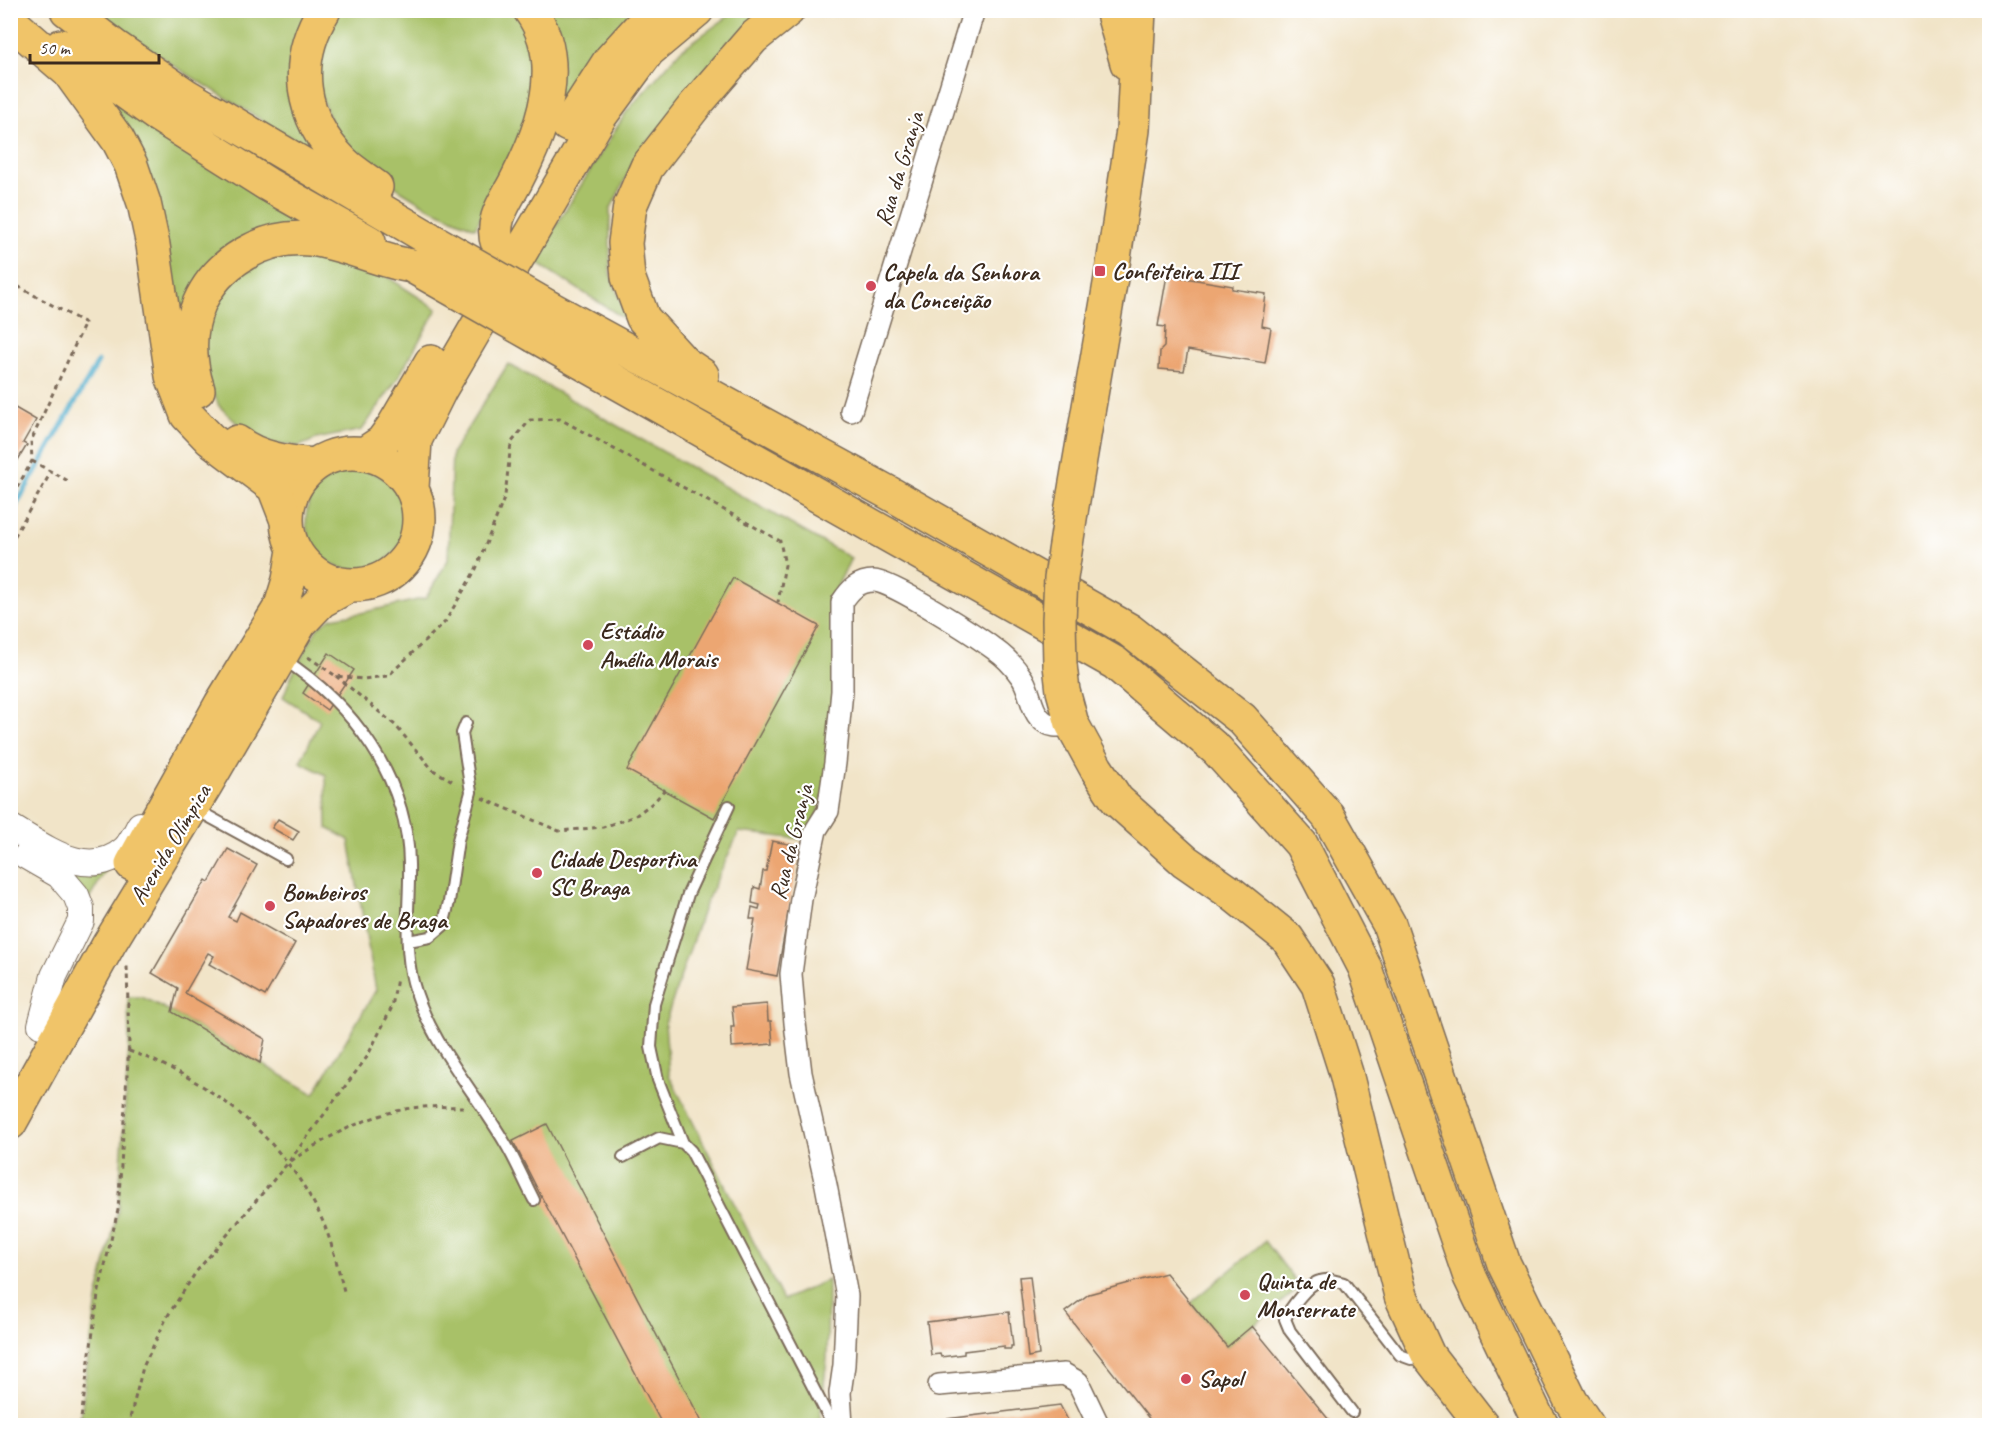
<svg xmlns="http://www.w3.org/2000/svg" width="2000" height="1436" viewBox="0 0 2000 1436" font-family="Caveat,sans-serif">
<rect width="100%" height="100%" fill="#fff"/>
<filter id="ink" filterUnits="userSpaceOnUse"><feTurbulence type="fractalNoise" baseFrequency=".0167" numOctaves="2"/><feDisplacementMap in="SourceGraphic" scale="12" xChannelSelector="R" yChannelSelector="G"/><feConvolveMatrix kernelMatrix="1 2 1 2 8 2 1 2 1" color-interpolation-filters="sRGB"/></filter>
<filter id="wash" filterUnits="userSpaceOnUse"><feTurbulence type="fractalNoise" baseFrequency=".008" numOctaves="4" result="noise"/><feDisplacementMap in="SourceGraphic" scale="24" xChannelSelector="R" yChannelSelector="G"/><feGaussianBlur stdDeviation="1.35" result="paint"/><feColorMatrix in="noise" values="0 0 0 0 0 0 0 0 0 0 0 0 0 0 0 0 0 1.4 0 .05"/><feComposite in="paint" operator="in"/></filter>
<g filter="url(#wash)">
<rect width="100%" height="100%" fill="#f1e4c8"/>
<path fill="#a8c167" stroke="#727642" stroke-width="1.5" d="M 98,11 L 311,11 L 300,32 L 333,164 L 174,66 Z
M 339,11 L 515,11 L 526,25 L 539,70 L 518,145 L 475,228 L 428,207 L 402,191 L 364,165 L 336,133 L 318,89 L 318,59 Z
M 544,11 L 631,11 C 606,40 581,70 564,105 L 556,102 Z
M 736,11 L 766,11 L 639,152 L 610,210 L 610,273 L 628,321 L 534,261 L 627,111 L 681,50 Z
M 108,97 L 314,226 L 259,235 L 180,341 Z
M 298,250 L 383,274 L 437,309 L 398,378 L 362,430 L 316,439 L 300,446 L 270,444 L 241,427 L 219,406 L 204,371 L 204,332 L 217,296 L 239,270 Z
M 508,364 L 851,558 L 834,593 L 837,623 L 831,771 L 809,840 L 739,832 L 704,907 L 665,1023 L 669,1075 L 783,1300 L 828,1280 L 827,1359 L 819,1425 L 80,1426 L 85,1379 L 98,1295 L 118,1210 L 129,1045 L 128,997 L 142,997 L 172,1012 L 314,1094 L 376,990 L 349,840 L 327,828 L 326,775 L 300,762 L 320,721 L 283,697 L 291,677 L 318,627 L 331,618 L 361,613 L 426,598 L 448,560 L 452,453 Z
M306 520a50 50 0 1 1 100 0a50 50 0 1 1-100 0Z
M 11,833 L 108,866 L 87,903 Z
M 1265,1241 L 1300,1287 L 1227,1347 L 1191,1303 Z"/>
<g fill="none" stroke-linecap="round" stroke-linejoin="round">
<path stroke="#4bacca" stroke-width="5" d="M 10,516 L 98,362"/>
</g>
<g id="blocks">
<path fill="#eca672" d="M 1167,275 L 1233,286 L 1232,289 L 1266,294 L 1262,326 L 1271,328 L 1265,363 L 1188,350 L 1184,371 L 1159,369 L 1160,351 L 1164,347 L 1165,327 L 1158,326 Z
M 10,405 L 36,420 L 23,443 L 27,445 L 10,473 Z
M 733,578 L 819,626 L 714,818 L 627,770 Z
M 329,653 L 354,670 L 327,710 L 303,693 Z
M 278,819 L 299,831 L 293,840 L 272,828 Z
M 772,841 L 800,846 L 777,976 L 746,970 L 755,919 L 750,919 L 752,907 L 759,909 L 760,905 L 752,903 L 754,887 L 760,889 L 763,871 L 766,871 Z
M 228,849 L 257,865 L 228,917 L 236,921 L 240,912 L 295,943 L 265,996 L 209,964 L 214,956 L 208,953 L 185,993 L 265,1039 L 260,1063 L 172,1012 L 178,988 L 152,973 L 206,880 L 209,882 Z
M 767,1004 L 768,1021 L 771,1021 L 773,1044 L 732,1047 L 731,1027 L 734,1027 L 732,1007 Z
M 547,1124 L 570,1169 L 704,1426 L 663,1426 L 541,1196 L 513,1141 Z
M 1166,1273 L 1227,1347 L 1252,1326 L 1334,1426 L 1155,1426 L 1065,1312 L 1089,1294 Z
M 1030,1276 L 1039,1355 L 1028,1357 L 1019,1277 Z
M 1009,1312 L 1013,1346 L 1011,1346 L 1011,1349 L 1004,1349 L 1004,1346 L 964,1351 L 964,1354 L 941,1357 L 940,1354 L 931,1355 L 927,1322 Z
M 1060,1405 L 1071,1426 L 940,1426 L 939,1420 Z"/>
</g>
</g>
<g filter="url(#ink)">
<use href="#blocks" fill-opacity="0" stroke="#7b6b5a" stroke-width="1.5"/>
<g fill="none" stroke-linecap="round" stroke-linejoin="round">
<defs>
<path id="service" d="M 283,659 C 353,704 408,779 409,864 C 410,902 403,943 413,982 C 429,1042 474,1090 505,1143 C 516,1161 524,1181 534,1200
M 195,809 L 286,859
M 408,941 L 430,937 L 443,926 L 449,902 L 458,840 L 471,792 L 462,733 L 466,723
M 683,1143 L 658,1080 L 651,1047 L 654,1004 L 688,894 L 729,806
M 623,1157 L 659,1138 L 683,1143 L 691,1151 L 833,1426
M 1352,1412 L 1290,1331 L 1285,1319 C 1290,1308 1309,1283 1320,1281 C 1329,1278 1336,1281 1344,1283 L 1400,1355 L 1411,1359 L 1425,1356"/>
<path id="minor" d="M 851,411 L 974,10
M 939,1385 L 1064,1374 L 1078,1382 L 1099,1426
M 842,1426 L 840,1393 L 844,1365 L 847,1296 L 826,1185 L 801,1073 L 795,1023 L 791,974 L 801,899 L 816,830 L 828,811 L 835,763 L 842,691 L 842,602 C 850,590 858,581 874,581 C 891,581 977,636 994,649 C 1004,656 1013,665 1020,675 C 1030,687 1030,707 1039,717 C 1048,728 1060,727 1072,724"/>
<path id="tertiary" d="M 10,827 C 45,847 88,882 125,849 C 131,843 136,832 140,825
M 26,856 L 59,875 L 76,895 L 81,908 L 81,921 L 54,976 L 41,1025"/>
<path id="primary" d="M 1112,10 L 1127,63
M 568,125 L 610,60 L 639,28 L 660,10
M287 519a66 66 0 1 1 132 0a66 66 0 1 1-132 0Z
M 364,454 L 382,442 L 393,427 L 431,362
M 412,488 L 415,440 L 440,390 L 601,115 L 648,51 L 697,10
M 1071,512 L 1111,278 L 1133,130 L 1139,10
M 1060,665 L 1063,691 L 1072,724 L 1096,768 L 1117,800 L 1185,861 L 1231,893 L 1287,938 L 1318,985 L 1346,1073 L 1401,1296 L 1428,1355 L 1483,1426
M 132,864 L 221,704 L 281,606 L 289,580 L 294,550
M 10,1123 L 109,944 L 205,786 L 300,623 L 321,601 L 350,585"/>
<path id="trunk" d="M 67,10 L 114,46 L 187,96 L 430,239
M 324,10 C 292,62 300,118 343,162 C 352,171 365,179 376,187
M 10,21 L 69,72 L 118,140 L 131,165 L 144,203 L 153,245 L 172,376 L 187,415 L 210,439 L 274,487 L 286,518
M 61,46 L 156,114 L 267,184 L 369,242
M 498,245 C 489,220 507,200 518,177 C 544,127 567,61 530,10
M 550,308 L 891,494 L 1129,630 L 1242,719 L 1328,816 L 1389,924 L 1504,1264 L 1571,1401 L 1588,1426
M 535,336 L 1115,663 L 1217,750 L 1301,844 L 1365,968 L 1470,1277 L 1536,1415 L 1543,1426
M 702,375 L 684,363 L 643,318 L 628,277 L 625,243 L 630,206 L 647,167 L 696,104 L 753,38 L 788,10
M 198,390 C 189,362 187,332 199,304 C 217,262 265,234 310,239 C 346,243 377,261 412,266
M 237,442 C 259,459 287,462 314,465"/>
</defs>
<use href="#service" stroke="#7b6b5a" stroke-width="14"/>
<use href="#minor" stroke="#7b6b5a" stroke-width="24"/>
<use href="#tertiary" stroke="#7b6b5a" stroke-width="28"/>
<use href="#primary" stroke="#7b6b5a" stroke-width="36"/>
<use href="#trunk" stroke="#7b6b5a" stroke-width="36"/>
<path stroke="#7b6b5a" stroke-width="3" stroke-dasharray="4.5 4.5" stroke-linecap="butt" d="M 10,282 L 85,323 L 31,441 L 32,461 L 10,500
M 32,461 L 70,482
M 10,544 L 51,472
M 308,657 L 336,676 L 362,679 L 388,676 L 445,622 L 476,569 L 505,496 L 511,443 L 530,420 L 560,419 L 780,541 L 785,565 L 778,602
M 336,676 L 395,725 L 433,770 L 456,783
M 482,798 L 559,831 L 603,827 L 635,816 L 655,801 L 665,789
M 129,1051 C 208,1078 278,1134 317,1209 C 330,1234 337,1264 344,1291
M 291,1161 C 325,1138 360,1119 401,1110 C 422,1105 446,1107 467,1107
M 80,1426 L 98,1295 L 118,1210 L 129,1045 L 127,966
M 128,1426 L 143,1367 L 167,1317 L 196,1272 L 287,1164 L 367,1057 L 392,1007 L 397,978"/>
<use href="#service" stroke="#fff" stroke-width="10"/>
<use href="#minor" stroke="#fff" stroke-width="21"/>
<use href="#tertiary" stroke="#fff" stroke-width="26"/>
<use href="#primary" stroke="#f0c469" stroke-width="33"/>
<use href="#trunk" stroke="#f0c469" stroke-width="33"/>
<defs>
<path id="primary-bridge" d="M 1060,665 L 1059,620 L 1061,578 L 1071,512"/>
<path id="trunk-bridge" d="M 430,239 L 550,308
M 412,266 L 535,336"/>
</defs>
<use href="#primary-bridge" stroke="#7b6b5a" stroke-width="36" stroke-linecap="butt"/>
<use href="#trunk-bridge" stroke="#7b6b5a" stroke-width="36" stroke-linecap="butt"/>
<use href="#primary-bridge" stroke="#f0c469" stroke-width="33"/>
<use href="#trunk-bridge" stroke="#f0c469" stroke-width="33"/>
</g>
</g>
<g fill="#d1495b" stroke="#fff" stroke-width="2">
<rect x="1094" y="265" width="12" height="12" rx="3"/>
<circle cx="871" cy="286" r="6"/>
<circle cx="588" cy="645" r="6"/>
<circle cx="537" cy="873" r="6"/>
<circle cx="270" cy="906" r="6"/>
<circle cx="1245" cy="1295" r="6"/>
<circle cx="1186" cy="1379" r="6"/>
</g>
<g text-anchor="middle" dominant-baseline="central" stroke-width="4.5" stroke-linejoin="round" paint-order="stroke">
<g font-size="24" fill="#3b2a1e" stroke="#fff">
<text transform="translate(899 169) rotate(-73)">Rua da Granja</text>
<text transform="translate(791 842) rotate(-76)">Rua da Granja</text>
<text transform="translate(170 844) rotate(-59)">Avenida Olímpica</text>
</g>
<g font-size="24" font-weight="bold" fill="#3b2a1e" stroke="#fff" text-anchor="start">
<text x="1112" y="271">Confeiteira III</text>
<text x="883" y="272">Capela da Senhora<tspan x="883" dy="28">da Conceição</tspan></text>
<text x="600" y="631">Estádio<tspan x="600" dy="28">Amélia Morais</tspan></text>
<text x="549" y="859">Cidade Desportiva<tspan x="549" dy="28">SC Braga</tspan></text>
<text x="282" y="892">Bombeiros<tspan x="282" dy="28">Sapadores de Braga</tspan></text>
<text x="1257" y="1281">Quinta de<tspan x="1257" dy="28">Monserrate</tspan></text>
<text x="1198" y="1379">Sapol</text>
</g>
</g>
<rect width="2000" height="1436" fill="none" stroke="#fff" stroke-width="36"/>
<path d="M30 54v9h129v-9" fill="none" stroke="#3b2a1e" stroke-width="3"/>
<text x="39" y="54" font-size="18" fill="#3b2a1e" stroke="#ffffff" stroke-width="4.5" paint-order="stroke">50 m</text>
</svg>
